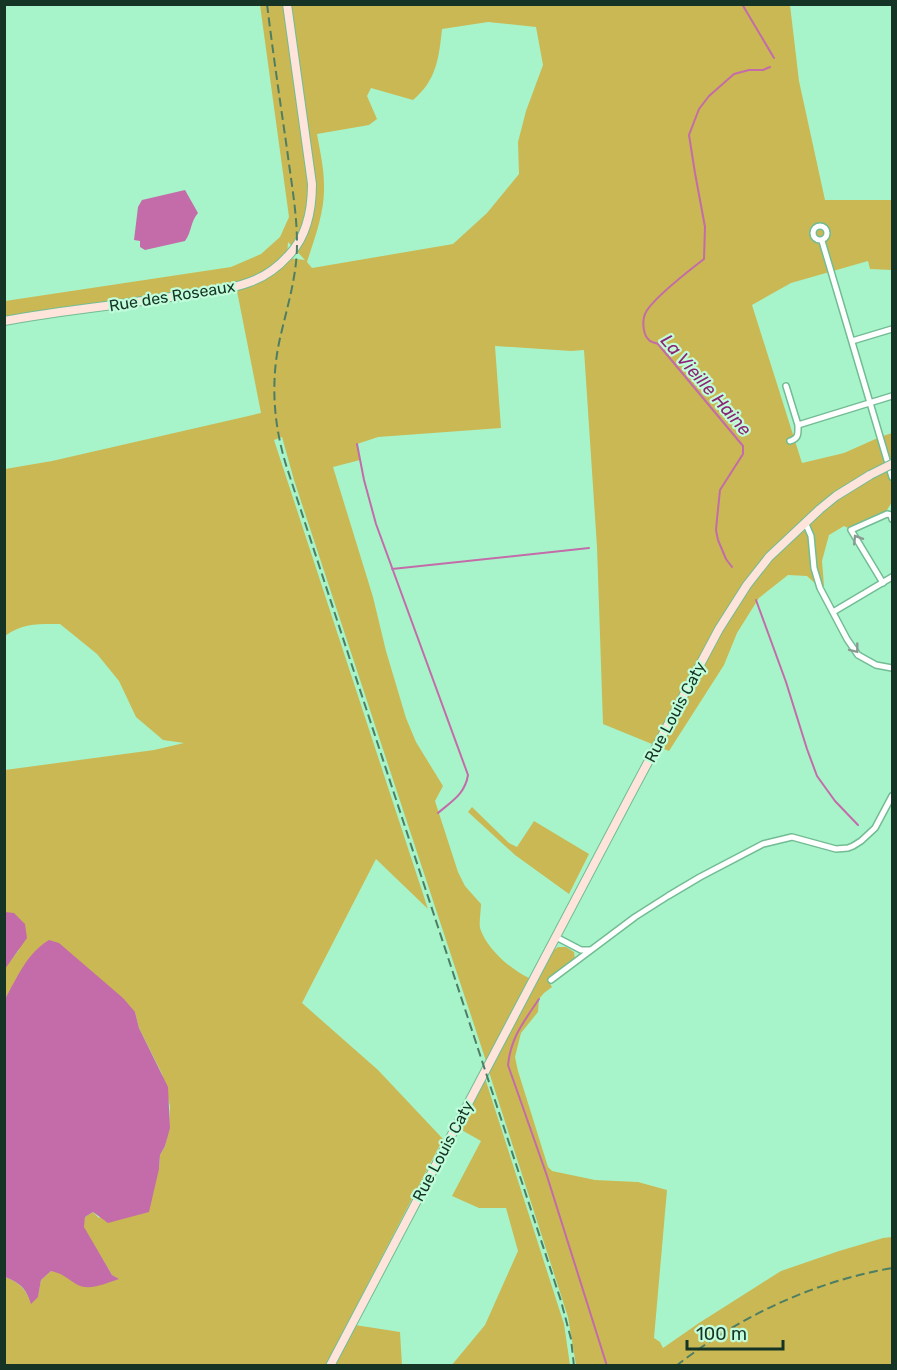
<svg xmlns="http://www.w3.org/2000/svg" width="897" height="1370" viewBox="0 0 897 1370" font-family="Rubik,sans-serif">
<rect width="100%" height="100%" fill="#a8f4ca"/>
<path fill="#cab854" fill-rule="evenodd" d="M 260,5 L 790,5 L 799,81 L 825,200 L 892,200 L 892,270 L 870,269 L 868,261 L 791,283 L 752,305 L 802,463 L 844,453 L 880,437 L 892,433 L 892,502 L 887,510 L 850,529 L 844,526 L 829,535 L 822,561 L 824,586 L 820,588 L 807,576 L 788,575 L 759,598 L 737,633 L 724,665 L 669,751 L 603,724 L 597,547 L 584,350 L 571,351 L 495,346 L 501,428 L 378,437 L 357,444 L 360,460 L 333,467 L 373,597 L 386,651 L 406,718 L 416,742 L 443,786 L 435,801 L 458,872 L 465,886 L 481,904 C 481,911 479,921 480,928 C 486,948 511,970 529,978 L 486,1061 L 294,480 L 282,437 L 274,440 L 428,909 L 376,859 L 302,1003 L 378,1070 L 443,1139 L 333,1351 L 335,1355 L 329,1365 L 5,1365 L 5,1277 C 20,1283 25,1288 31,1303 L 38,1296 L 41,1280 L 51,1271 L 62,1273 L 78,1285 L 118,1279 L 112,1275 L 83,1227 L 85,1217 L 93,1212 L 99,1218 L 159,1169 L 160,1155 L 165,1146 L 169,1129 L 170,1106 L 162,1074 L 139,1028 L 135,1012 L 9,992 L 5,999 L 4,969 L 19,950 L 5,912 L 5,913 L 5,770 L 154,750 L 184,743 L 163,740 L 136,717 L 119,681 L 97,654 L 60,624 C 39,624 22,623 5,636 L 5,469 L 52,461 L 261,413 L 236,286 L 5,321 L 5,301 L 231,267 L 261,254 L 280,237 L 289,217 ZM 488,22 L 536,27 L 543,65 L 526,111 L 518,142 L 519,174 L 487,213 L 453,244 L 312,268 L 307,262 C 315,237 325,211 324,185 C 324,168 320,151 317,134 L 369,125 L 377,119 L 367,96 L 371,88 L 413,100 C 437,80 439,57 442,29 ZM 288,242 L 305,260 L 287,258 Z
M 472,807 L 509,843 L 517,847 L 534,821 L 589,854 L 569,894 L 515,855 L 468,812 Z
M 558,947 L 566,947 L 574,952 L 575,959 L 548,980 L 552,987 L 544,993 L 539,999 L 538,1012 L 521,1033 L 515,1057 L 518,1071 L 548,1167 L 552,1171 L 595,1180 L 638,1182 L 667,1190 L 654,1338 L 660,1342 L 663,1348 L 699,1323 L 781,1271 L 839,1251 L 883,1238 L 892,1237 L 892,1365 L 576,1365 L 568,1317 L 489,1072 L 531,991 L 554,950 Z
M 485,1078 L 564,1324 L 570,1365 L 451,1366 L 485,1325 L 518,1251 L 506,1208 L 479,1208 L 452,1196 L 481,1141 L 458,1128 Z
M 355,1325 L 400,1332 L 402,1365 L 334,1366 Z"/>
<path fill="#c36ca9" d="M 185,190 L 198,213 C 190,222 192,232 185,241 L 145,250 L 140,247 L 140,241 L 134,240 L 138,207 L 142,200 Z
M 5,912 L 14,913 L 25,924 L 27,938 L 5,969 Z
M 49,940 L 59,943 L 123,998 L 135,1012 L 139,1028 L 168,1087 L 170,1128 L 165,1146 L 160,1155 L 159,1169 L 149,1212 L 108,1223 L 93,1212 L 85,1217 L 84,1227 L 112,1275 L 119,1279 C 106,1283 89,1292 76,1284 C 66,1278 64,1274 51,1271 L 41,1280 L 38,1297 L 31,1304 C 26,1288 20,1283 5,1277 L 5,999 C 17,978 27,953 49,940 Z"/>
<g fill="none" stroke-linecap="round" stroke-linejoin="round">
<path stroke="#c36ca9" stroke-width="2" d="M 742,4 L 774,58
M 357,444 L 364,480 L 376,524 L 468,775 C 465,794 452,801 438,813
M 732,567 L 726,559 L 718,540 L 716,530 L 717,519 L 720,490 L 743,454 L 743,446 L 658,344 C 656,343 650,342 649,340 C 643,335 642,321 645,314 C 650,301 691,269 704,259 L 705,227 L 695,173 L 689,135 L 699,109 L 709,96 L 734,74 L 749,70 L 763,70 L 770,67
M 392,569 L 589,548
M 756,600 L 786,682 L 807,749 L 817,776 L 835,801 L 858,825
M 539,999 C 523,1023 511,1037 508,1065 L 547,1176 L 607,1366"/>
<defs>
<path id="street" d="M813 233a7 7 0 1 1 14 0a7 7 0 1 1-14 0Z
M 822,241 L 892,477
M 852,341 L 892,329
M 786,386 L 798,425
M 790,441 C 799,438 798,434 798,425 L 892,396
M 805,522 L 811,536 L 814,568 L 820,588 L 847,639 L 858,655 L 876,665 L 892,668
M 883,583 L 851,530 L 887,514 L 891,515 L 892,519
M 833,612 L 892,577
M 556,937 L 581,950 L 590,950
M 551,980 L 635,917 L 668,896 L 700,877 L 763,844 L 792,837 L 836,849 L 848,848 L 853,846 L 861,841 L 875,828 L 892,796"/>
<path id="secondary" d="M 4,321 C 57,311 111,306 164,298 C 193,294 223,292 250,282 C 264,277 278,267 288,256 C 307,237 312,210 312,184 L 287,4
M 330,1366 L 630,796 L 719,629 L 747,585 L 769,557 L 820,509 L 836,496 L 870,475"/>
</defs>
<use href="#street" stroke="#72bc94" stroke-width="8"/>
<use href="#secondary" stroke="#72bc94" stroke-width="10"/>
<use href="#street" stroke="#fff" stroke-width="5"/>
<use href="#secondary" stroke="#fee4db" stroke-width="8"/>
<path stroke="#4d7e64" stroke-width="2" stroke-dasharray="9 4.5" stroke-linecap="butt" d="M 267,4 C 273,53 280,101 287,149 C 291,181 297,212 297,244 C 297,275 288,304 281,334 C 270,379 273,424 287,468 L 561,1301 L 571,1339 L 574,1366
M 676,1366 C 740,1316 813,1282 892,1268"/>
<defs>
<path id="secondary-bridge" d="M 870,475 L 892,464"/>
</defs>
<use href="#secondary-bridge" stroke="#72bc94" stroke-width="10" stroke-linecap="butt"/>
<use href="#secondary-bridge" stroke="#fee4db" stroke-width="8"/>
</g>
<defs><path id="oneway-chevron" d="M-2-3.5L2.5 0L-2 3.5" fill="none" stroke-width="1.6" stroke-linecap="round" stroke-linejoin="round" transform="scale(1.5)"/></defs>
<g stroke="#8a9a92">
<use href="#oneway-chevron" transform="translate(857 539) rotate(-122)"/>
<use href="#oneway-chevron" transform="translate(855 649) rotate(52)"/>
</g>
<g text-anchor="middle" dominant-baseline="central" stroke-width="4.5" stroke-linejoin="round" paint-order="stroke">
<g font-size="16" fill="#153425" stroke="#c2fddb">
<text transform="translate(172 296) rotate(-9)">Rue des Roseaux</text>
<text transform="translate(675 712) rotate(-62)">Rue Louis Caty</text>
<text transform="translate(443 1151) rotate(-62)">Rue Louis Caty</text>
</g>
<g font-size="18" font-style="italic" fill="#8c2473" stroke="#c2fddb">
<text transform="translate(706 385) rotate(49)">La Vieille Haine</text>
</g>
</g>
<rect width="897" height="1370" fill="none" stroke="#153425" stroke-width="12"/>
<path d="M687 1340v9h96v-9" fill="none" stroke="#153425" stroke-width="3"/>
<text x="696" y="1340" font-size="18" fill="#153425" stroke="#c2fddb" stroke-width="4.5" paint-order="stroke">100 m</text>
</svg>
